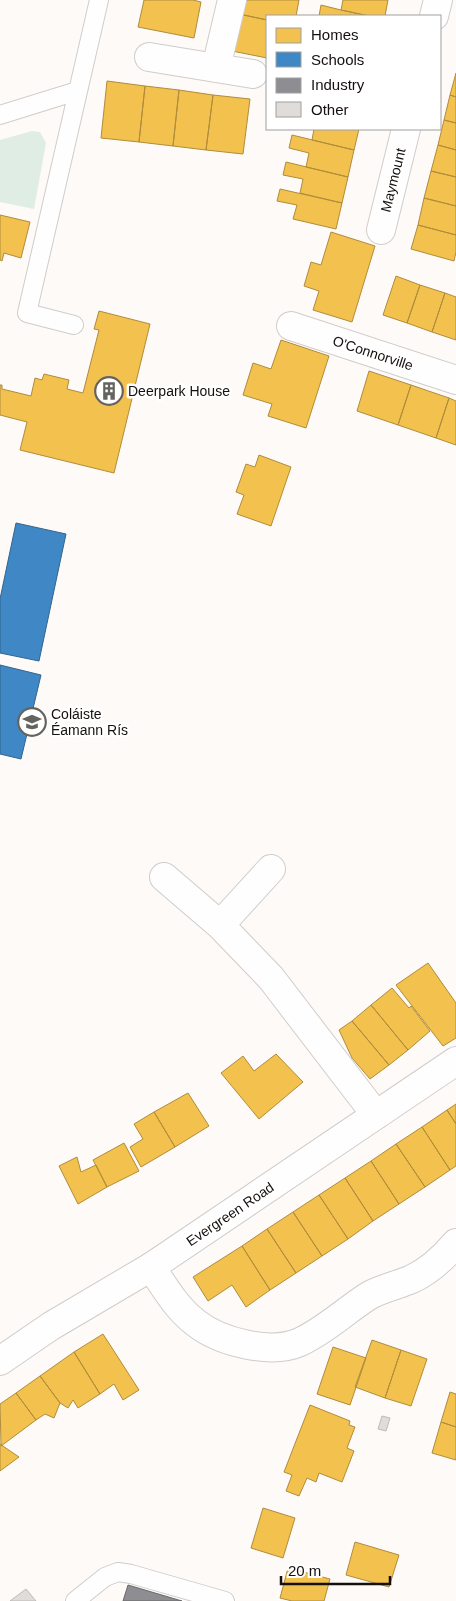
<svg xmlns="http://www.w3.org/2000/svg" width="456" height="1601" viewBox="0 0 456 1601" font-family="Helvetica,sans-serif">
<rect width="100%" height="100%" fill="#fdfaf8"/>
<path fill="#e0ede5" d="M 32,131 L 40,132 L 46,143 L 34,209 L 0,202 L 0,140 Z"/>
<path fill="#f2c14e" stroke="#b08c3b" d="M 144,0 L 193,0 L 201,2 L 194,38 L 138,27 Z
M 242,0 L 299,0 L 296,16 L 267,16 L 267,20 L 239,14 Z
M 343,0 L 388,0 L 385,16 L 369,16 L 341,10 Z
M 321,5 L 341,10 L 369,16 L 319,16 Z
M 239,14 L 267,20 L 267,58 L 232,51 Z
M 456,73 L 456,97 L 450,95 Z
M 107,81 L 145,86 L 139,142 L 101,138 Z
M 145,86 L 179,90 L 173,146 L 139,142 Z
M 179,90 L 213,95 L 206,150 L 173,146 Z
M 213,95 L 250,99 L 243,154 L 206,150 Z
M 450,95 L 456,97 L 456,123 L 444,120 Z
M 444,120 L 456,123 L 456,150 L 438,145 Z
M 314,129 L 359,129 L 354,150 L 312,140 Z
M 292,135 L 354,150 L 348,177 L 306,167 L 309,153 L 289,148 Z
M 438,145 L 456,150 L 456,177 L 431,171 Z
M 286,162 L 348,177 L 342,203 L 300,193 L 303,179 L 283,175 Z
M 431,171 L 456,177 L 456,206 L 424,198 Z
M 280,189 L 342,203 L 336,229 L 293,219 L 297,205 L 277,201 Z
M 424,198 L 456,206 L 456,235 L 418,225 Z
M 0,215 L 30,222 L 21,258 L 4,253 L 2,261 L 0,260 Z
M 418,225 L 456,235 L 456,252 L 454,261 L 411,249 Z
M 331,232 L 375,246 L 352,322 L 313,310 L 319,291 L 304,286 L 311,262 L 321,265 Z
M 396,276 L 420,285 L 407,323 L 383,315 Z
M 420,285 L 445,293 L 432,332 L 407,323 Z
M 445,293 L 456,297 L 456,340 L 432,332 Z
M 99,311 L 150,324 L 114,473 L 20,450 L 27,422 L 0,415 L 0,385 L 2,385 L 2,389 L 31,396 L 35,378 L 42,380 L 44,374 L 69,380 L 67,389 L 83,393 L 99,330 L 94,329 Z
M 281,340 L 329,356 L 306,428 L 268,416 L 272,404 L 243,395 L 253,363 L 271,369 Z
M 369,371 L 411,385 L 398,425 L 357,411 Z
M 411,385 L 449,398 L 436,438 L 398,425 Z
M 449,398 L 456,401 L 456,445 L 436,438 Z
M 259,455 L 291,467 L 271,526 L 237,514 L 244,495 L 236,492 L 246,464 L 255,467 Z
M 428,963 L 456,1003 L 456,1038 L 443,1046 L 396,985 Z
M 392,988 L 409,1008 L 411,1006 L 430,1031 L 408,1050 L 371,1005 Z
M 371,1005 L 408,1050 L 389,1065 L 352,1021 Z
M 352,1021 L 389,1065 L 370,1079 L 352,1058 L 339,1030 Z
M 276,1054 L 303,1082 L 259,1119 L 221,1073 L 243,1056 L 254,1071 Z
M 188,1093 L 209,1126 L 175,1147 L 154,1112 Z
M 456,1104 L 456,1124 L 447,1110 Z
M 447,1110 L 456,1124 L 456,1166 L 450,1170 L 422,1127 Z
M 154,1112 L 175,1147 L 141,1167 L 130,1147 L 143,1139 L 134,1124 Z
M 422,1127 L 450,1170 L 425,1187 L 396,1144 Z
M 124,1143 L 139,1171 L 107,1187 L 93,1160 Z
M 396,1144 L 425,1187 L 399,1204 L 371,1161 Z
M 77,1157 L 81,1172 L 96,1165 L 107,1187 L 78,1204 L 59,1166 Z
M 371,1161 L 399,1204 L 373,1221 L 345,1178 Z
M 345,1178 L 373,1221 L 348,1239 L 319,1195 Z
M 319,1195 L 348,1239 L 322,1256 L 293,1212 Z
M 293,1212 L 322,1256 L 296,1273 L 267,1229 Z
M 267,1229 L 296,1273 L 270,1290 L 242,1246 Z
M 242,1246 L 270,1290 L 246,1307 L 232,1285 L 208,1301 L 193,1277 Z
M 103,1334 L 139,1390 L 123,1400 L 114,1384 L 100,1394 L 74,1352 Z
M 372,1340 L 401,1350 L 385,1398 L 355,1387 Z
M 333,1347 L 366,1358 L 350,1405 L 317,1394 Z
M 401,1350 L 427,1359 L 411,1406 L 385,1398 Z
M 74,1352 L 100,1394 L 78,1408 L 73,1400 L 68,1408 L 60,1403 L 40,1376 Z
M 40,1376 L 60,1403 L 54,1418 L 45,1414 L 36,1420 L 16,1393 Z
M 450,1392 L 456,1394 L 456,1427 L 441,1422 Z
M 16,1393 L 36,1420 L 1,1446 L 0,1404 Z
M 310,1405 L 350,1421 L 349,1425 L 355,1427 L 347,1448 L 354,1451 L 342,1482 L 319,1473 L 316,1482 L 307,1478 L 299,1496 L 286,1491 L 292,1475 L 284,1472 Z
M 441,1422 L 456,1427 L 456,1460 L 432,1453 Z
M 0,1444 L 19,1457 L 0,1471 Z
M 263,1508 L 295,1518 L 283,1558 L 251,1548 Z
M 355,1542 L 399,1555 L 389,1587 L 346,1575 Z
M 288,1568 L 330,1579 L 324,1601 L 292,1601 L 280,1598 Z"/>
<path fill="#3f88c5" stroke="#32648e" d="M 16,523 L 66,534 L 39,661 L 0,653 L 0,599 Z
M 0,665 L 41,675 L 21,759 L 0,754 Z"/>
<path fill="#8d8d92" stroke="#69686a" d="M 128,1585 L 182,1601 L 123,1601 Z"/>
<path fill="#dfdcd9" stroke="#bebab7" d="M 382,1416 L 390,1418 L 386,1431 L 378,1429 Z
M 26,1589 L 36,1601 L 10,1601 Z"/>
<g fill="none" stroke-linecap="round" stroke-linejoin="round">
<defs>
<path id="service" d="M 0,115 L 77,91
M 74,325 L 27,313 L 99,0
M 75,1601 L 105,1577 L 118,1572 L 131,1574 L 225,1601"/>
<path id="minor" d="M 434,16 L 438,0
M 149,57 L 253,74
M 216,68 L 232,0
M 381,230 L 406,129
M 291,326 L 456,380
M 164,877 L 220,925 L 271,978 L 376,1115
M 220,925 L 271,869
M 151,1267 C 164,1286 176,1308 196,1323 C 220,1342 271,1355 300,1342 C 326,1330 346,1310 370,1295 C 383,1288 398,1285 412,1279 C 429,1271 444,1257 456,1243"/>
<path id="secondary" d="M 0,1361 L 51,1326 L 151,1267 L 456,1061"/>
</defs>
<use href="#service" stroke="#d0ccca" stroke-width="20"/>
<use href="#minor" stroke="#d0ccca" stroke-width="30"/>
<use href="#secondary" stroke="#d0ccca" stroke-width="30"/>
<use href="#service" stroke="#fffefe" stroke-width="18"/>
<use href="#minor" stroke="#fffefe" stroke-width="28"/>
<use href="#secondary" stroke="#fffefe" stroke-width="28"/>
</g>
<defs>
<symbol id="building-ring" viewBox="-11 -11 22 22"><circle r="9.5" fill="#fff" stroke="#666260" stroke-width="1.5"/><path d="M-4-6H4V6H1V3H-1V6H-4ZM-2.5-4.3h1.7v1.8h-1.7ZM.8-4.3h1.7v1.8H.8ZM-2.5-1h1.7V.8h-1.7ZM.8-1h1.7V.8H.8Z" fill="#666260"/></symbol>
<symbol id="school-ring" viewBox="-11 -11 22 22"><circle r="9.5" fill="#fff" stroke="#666260" stroke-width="1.5"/><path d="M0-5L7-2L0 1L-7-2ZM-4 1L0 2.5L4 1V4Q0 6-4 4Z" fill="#666260"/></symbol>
</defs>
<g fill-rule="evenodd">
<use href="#building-ring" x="93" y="375" width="32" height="32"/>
<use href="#school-ring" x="16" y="706" width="32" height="32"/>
</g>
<g text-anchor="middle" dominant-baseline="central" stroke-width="5" stroke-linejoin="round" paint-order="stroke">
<g font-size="14" fill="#15100e" stroke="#fff">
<text transform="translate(393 180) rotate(-76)">Maymount</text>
<text transform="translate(373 353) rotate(18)">O'Connorville</text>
<text transform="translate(230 1214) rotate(-34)">Evergreen Road</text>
</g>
<g font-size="14" fill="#15100e" stroke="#fff" text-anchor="start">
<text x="128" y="391">Deerpark House</text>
<text x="51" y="714">Coláiste<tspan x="51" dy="16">Éamann Rís</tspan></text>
</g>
</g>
<rect x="266" y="15" width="175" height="115" fill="#ffffff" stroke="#a19f9f"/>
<rect x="276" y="28" width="25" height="15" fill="#f2c14e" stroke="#a19f9f"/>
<text x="311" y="40" font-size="15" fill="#15100e">Homes</text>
<rect x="276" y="52" width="25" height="15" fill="#3f88c5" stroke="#a19f9f"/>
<text x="311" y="65" font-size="15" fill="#15100e">Schools</text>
<rect x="276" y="78" width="25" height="15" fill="#8d8d92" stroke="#a19f9f"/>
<text x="311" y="90" font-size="15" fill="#15100e">Industry</text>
<rect x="276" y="102" width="25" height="15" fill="#dfdcd9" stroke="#a19f9f"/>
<text x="311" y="115" font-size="15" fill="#15100e">Other</text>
<path d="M281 1576v8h109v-8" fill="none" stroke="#15100e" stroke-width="2.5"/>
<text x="288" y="1576" font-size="15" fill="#15100e" stroke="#ffffff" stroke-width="4" paint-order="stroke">20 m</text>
</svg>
